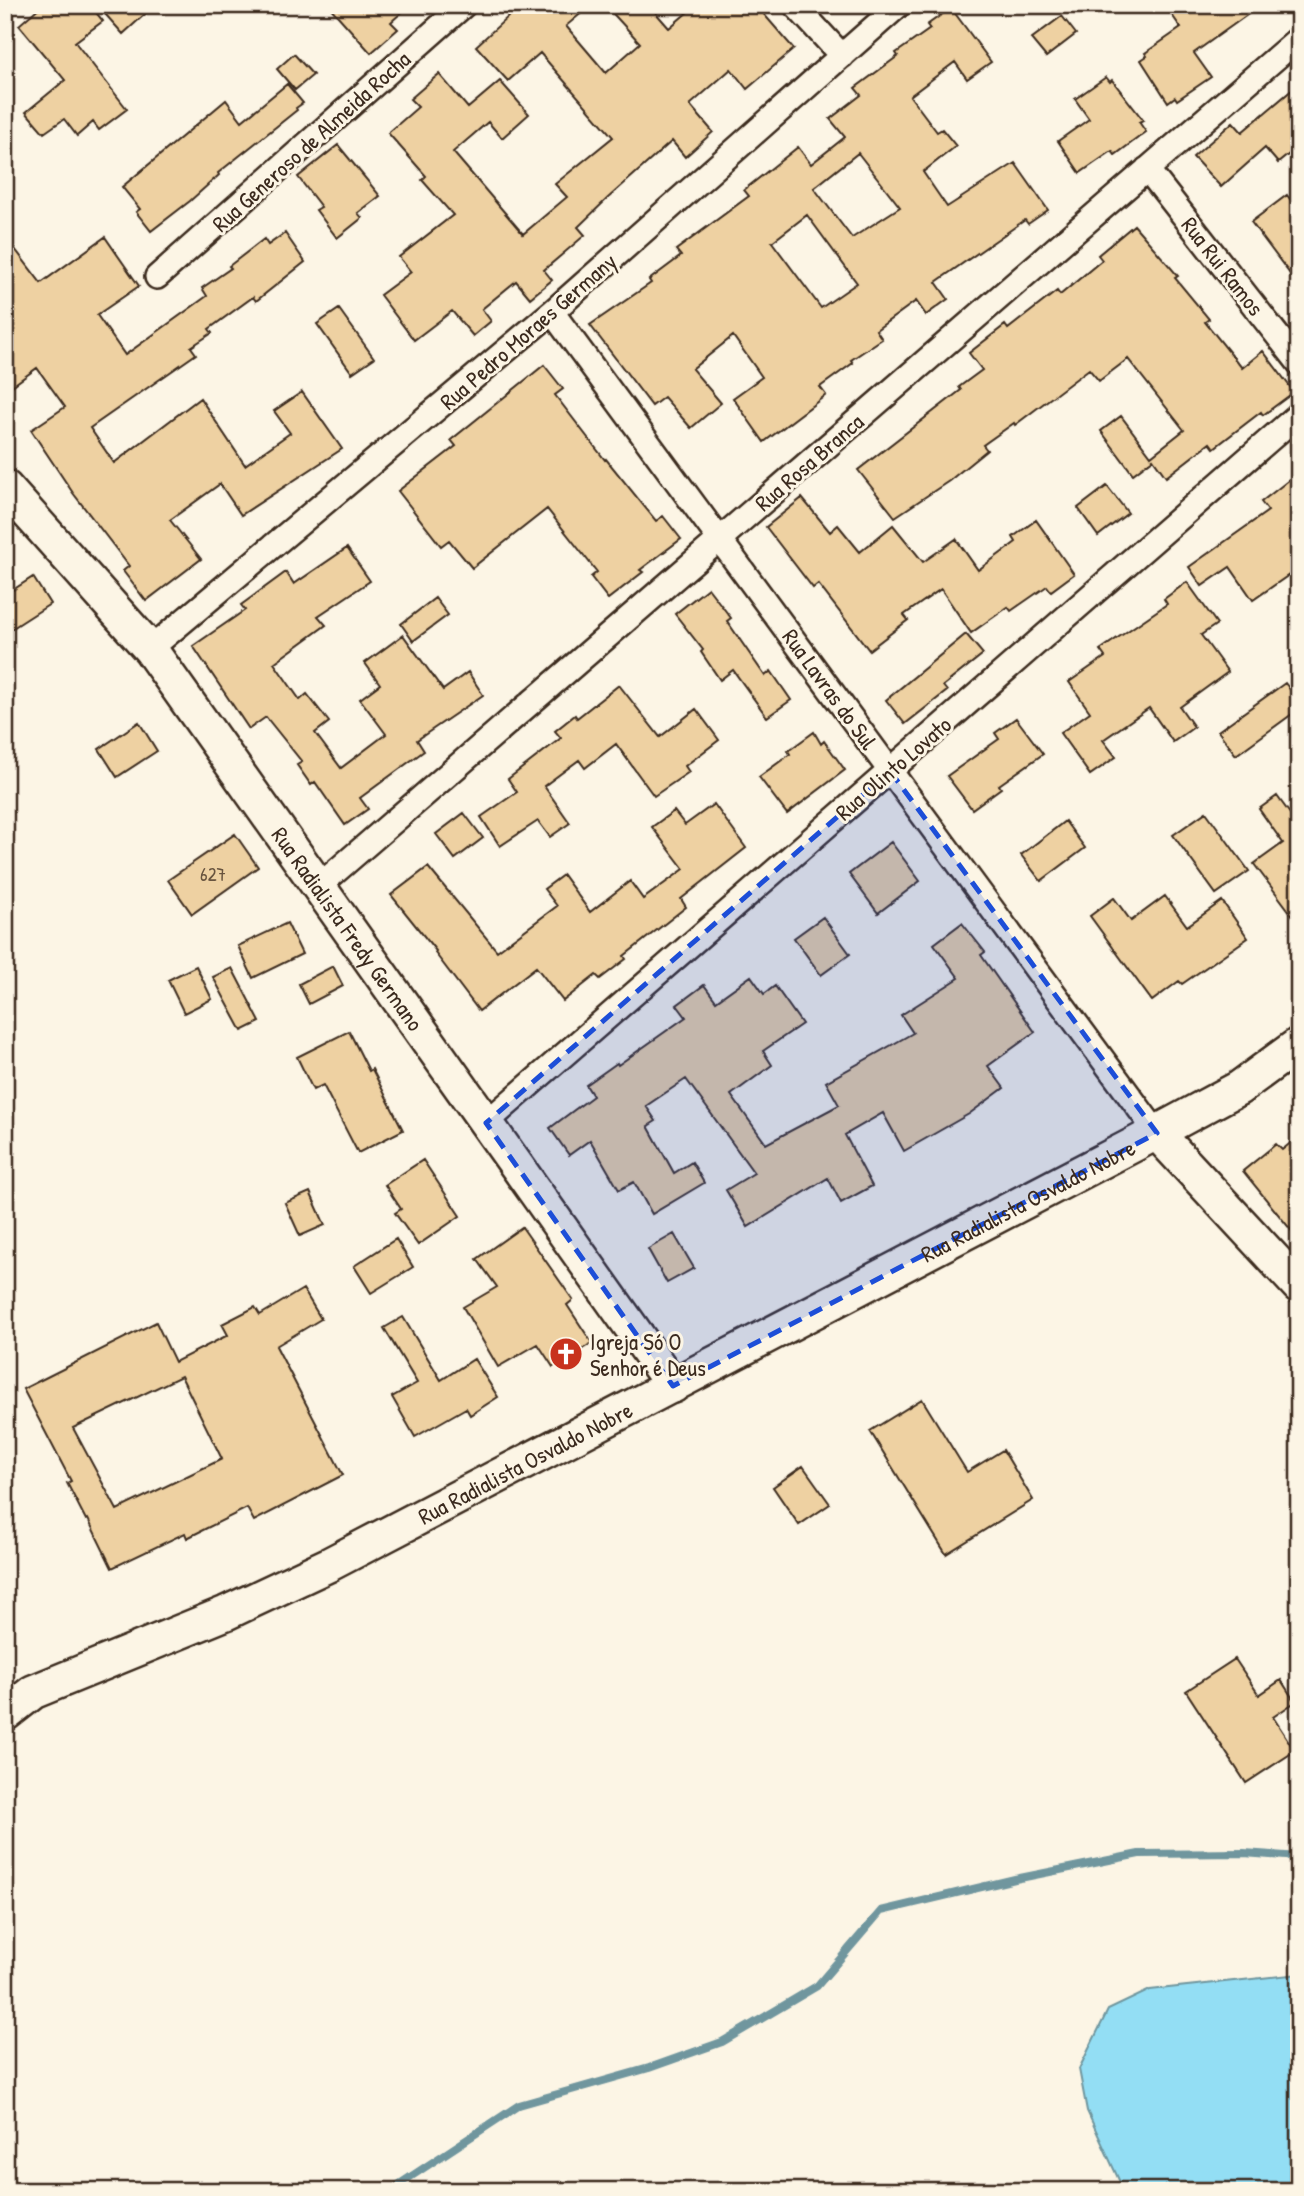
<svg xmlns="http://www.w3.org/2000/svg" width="1304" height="2196" viewBox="0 0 1304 2196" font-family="'Patrick Hand',sans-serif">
<rect width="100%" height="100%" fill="#fcf5e5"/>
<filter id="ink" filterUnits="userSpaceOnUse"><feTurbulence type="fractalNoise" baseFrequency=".0143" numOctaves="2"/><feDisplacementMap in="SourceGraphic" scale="14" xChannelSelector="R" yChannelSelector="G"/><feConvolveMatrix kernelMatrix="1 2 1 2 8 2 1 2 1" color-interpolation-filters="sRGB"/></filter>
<g filter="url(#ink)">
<path fill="#93def4" stroke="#70969e" stroke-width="2" d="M 1299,1974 L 1299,2191 L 1124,2191 L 1087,2111 L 1079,2069 L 1108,2010 L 1150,1990 Z"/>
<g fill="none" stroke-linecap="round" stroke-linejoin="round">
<path stroke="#70969e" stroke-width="8" d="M 389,2191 L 519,2105 L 649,2068 L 722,2042 L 817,1986 L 881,1911 L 1015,1879 L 1139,1854 L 1244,1853 L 1299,1857"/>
</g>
<path fill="#eed1a2" stroke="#3b2a1e" stroke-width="2" fill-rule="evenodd" d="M 42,5 L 90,5 L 103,21 L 75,42 L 127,109 L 99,130 L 93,122 L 77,136 L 64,119 L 44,133 L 26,112 L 65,80 L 19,25 Z
M 97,5 L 155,5 L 123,34 Z
M 328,5 L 410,5 L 391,22 L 398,29 L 371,53 Z
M 521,5 L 591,5 L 566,26 L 606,73 L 640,43 L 605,5 L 649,5 L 669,28 L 696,5 L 756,5 L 794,49 L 747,89 L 731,69 L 690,105 L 713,132 L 685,157 L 672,141 L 608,198 L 578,227 L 585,235 L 544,270 L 552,280 L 530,298 L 516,281 L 482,309 L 491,321 L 473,336 L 452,311 L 414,340 L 380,295 L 411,272 L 399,257 L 453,215 L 422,180 L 426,176 L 388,133 L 418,107 L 410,99 L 439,74 L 468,108 L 500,81 L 529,114 L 502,138 L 488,122 L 453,152 L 523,234 L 567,197 L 555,184 L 613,137 L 540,53 L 508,81 L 476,46 Z
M 1165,5 L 1261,5 L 1194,53 L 1211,77 L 1177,100 L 1175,97 L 1168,102 L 1141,60 L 1147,56 L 1145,53 L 1181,28 Z
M 951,8 L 991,62 L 967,79 L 955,62 L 910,96 L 937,132 L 942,129 L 956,146 L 923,172 L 947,207 L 1015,163 L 1048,210 L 1028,224 L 1025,220 L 936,282 L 948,299 L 926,315 L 916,301 L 876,330 L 882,339 L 851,360 L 853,363 L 820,387 L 826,395 L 764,442 L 733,398 L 762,377 L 733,336 L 692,369 L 721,403 L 691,428 L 664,397 L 652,406 L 590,325 L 651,283 L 649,280 L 681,256 L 676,250 L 749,196 L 744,190 L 798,147 L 811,164 L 845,137 L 830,119 L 861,95 L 855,88 L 898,56 L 896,53 L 930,29 L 927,25 ZM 858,153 L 900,207 L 852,238 L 814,188 ZM 807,215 L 857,283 L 821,308 L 772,242 Z
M 1062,16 L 1076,34 L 1046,57 L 1031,39 Z
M 294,54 L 313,75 L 295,90 L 277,69 Z
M 1106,77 L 1110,82 L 1112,80 L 1143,120 L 1139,122 L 1146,132 L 1115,155 L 1112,151 L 1080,173 L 1058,141 L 1089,119 L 1075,99 Z
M 287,84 L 303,103 L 296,108 L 297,110 L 218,173 L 219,175 L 190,201 L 151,231 L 136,212 L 140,209 L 122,187 L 226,100 L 242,121 Z
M 1299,84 L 1299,146 L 1278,163 L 1265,148 L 1221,187 L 1193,157 L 1233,122 L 1242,132 Z
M 338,145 L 380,196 L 358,213 L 362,218 L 337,238 L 316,210 L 321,207 L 298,177 Z
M 1287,195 L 1299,211 L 1299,286 L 1251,222 Z
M 1134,225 L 1178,276 L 1175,278 L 1209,319 L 1205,322 L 1242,368 L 1263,351 L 1294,392 L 1263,415 L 1261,412 L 1214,448 L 1210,443 L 1166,477 L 1153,459 L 1133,474 L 1101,431 L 1121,416 L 1151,456 L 1184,430 L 1128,359 L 1099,381 L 1089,369 L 1015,425 L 1014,423 L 983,445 L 987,450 L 949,481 L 895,517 L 858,470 L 961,390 L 959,387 L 982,370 L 969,353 L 1005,325 L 1008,329 L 1057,291 L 1060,295 L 1102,260 L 1098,255 Z
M 285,233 L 305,262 L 256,301 L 253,297 L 209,329 L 212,333 L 191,347 L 196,354 L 90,428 L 114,463 L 200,398 L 245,465 L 290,433 L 274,411 L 302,392 L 342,449 L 241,515 L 220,484 L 170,520 L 201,559 L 146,601 L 123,571 L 129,566 L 73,493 L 31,430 L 65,407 L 37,368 L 5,391 L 5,236 L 41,283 L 105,237 L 139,286 L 97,315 L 125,355 L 207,296 L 202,288 L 231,268 L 229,266 L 264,239 L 268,245 Z
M 339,309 L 374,358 L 352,373 L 317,324 Z
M 544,365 L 563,389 L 555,395 L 605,460 L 606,459 L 656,521 L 663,516 L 681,539 L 640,570 L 643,572 L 608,599 L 591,577 L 597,572 L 547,509 L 472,568 L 449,540 L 441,546 L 398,491 L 456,446 L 451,440 Z
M 1299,472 L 1299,568 L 1253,600 L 1230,567 L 1202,586 L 1189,567 L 1268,511 L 1261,502 Z
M 1107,486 L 1128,513 L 1098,536 L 1078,508 Z
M 802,498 L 830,532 L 838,525 L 860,552 L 893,525 L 923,562 L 956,539 L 978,570 L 1016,542 L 1013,537 L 1036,520 L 1074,574 L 1051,591 L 1047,586 L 1011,611 L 1008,607 L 971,633 L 941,589 L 904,615 L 908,620 L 869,650 L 818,584 L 813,588 L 766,527 Z
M 347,548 L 370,581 L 318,616 L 326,625 L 274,663 L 300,700 L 307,694 L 329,722 L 315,733 L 341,768 L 386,734 L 360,699 L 380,684 L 365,663 L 403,635 L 443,690 L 468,672 L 483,695 L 417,740 L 424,751 L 360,798 L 368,809 L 345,825 L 315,782 L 311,785 L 297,765 L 302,762 L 266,717 L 249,729 L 193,646 L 245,610 L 241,605 L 286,572 L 294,584 Z
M 33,577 L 50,604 L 5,633 L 5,595 Z
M 1187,582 L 1217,624 L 1201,635 L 1228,672 L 1180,707 L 1194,727 L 1173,742 L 1149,708 L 1103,740 L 1116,757 L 1090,775 L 1060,733 L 1090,712 L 1069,682 L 1105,657 L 1100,650 L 1167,604 L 1164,599 Z
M 708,588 L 731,618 L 727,621 L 765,676 L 771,671 L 791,700 L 767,717 L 733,670 L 720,680 L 701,652 L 703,650 L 675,614 Z
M 435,598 L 448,615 L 413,641 L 401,624 Z
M 966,634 L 983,654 L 943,686 L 947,691 L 905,724 L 886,700 Z
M 1285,683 L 1299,701 L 1299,709 L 1236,755 L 1218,731 Z
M 619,685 L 660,737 L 696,709 L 719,740 L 685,766 L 689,772 L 654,796 L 616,744 L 585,768 L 579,760 L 544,786 L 570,823 L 550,837 L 538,821 L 500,846 L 481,817 L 517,792 L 508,779 L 561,738 L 555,731 L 575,715 L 577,718 Z
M 1016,718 L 1043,754 L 999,785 L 1001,788 L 972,809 L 947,776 L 999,739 L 995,733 Z
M 139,722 L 157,751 L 117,777 L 99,749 Z
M 814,732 L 821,744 L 824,741 L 845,770 L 787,814 L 759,777 L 790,754 L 788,751 Z
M 1277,796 L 1299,826 L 1299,924 L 1254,864 L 1283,843 L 1259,809 Z
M 714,804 L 746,848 L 681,899 L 686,907 L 624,956 L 626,959 L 600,979 L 596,975 L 563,1001 L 536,967 L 479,1011 L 435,953 L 436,951 L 391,895 L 428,867 L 497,951 L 557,906 L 544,889 L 563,875 L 590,912 L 630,881 L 643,899 L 684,869 L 652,827 L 674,811 L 685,825 Z
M 1206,812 L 1249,871 L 1216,894 L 1173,835 Z
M 464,813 L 483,838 L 455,859 L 436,834 Z
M 1065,821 L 1085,848 L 1041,881 L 1021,855 Z
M 235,834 L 258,867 L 192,914 L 168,880 Z
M 891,842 L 920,881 L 878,913 L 849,874 Z
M 1165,896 L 1187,926 L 1222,901 L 1248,938 L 1182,984 L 1179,981 L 1152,1001 L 1090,916 L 1114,898 L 1131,921 Z
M 823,917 L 850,954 L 821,975 L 794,938 Z
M 287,923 L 302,954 L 253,978 L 238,946 Z
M 962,923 L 985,952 L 981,955 L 1035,1032 L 988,1066 L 1004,1088 L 969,1114 L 904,1151 L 883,1113 L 845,1135 L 872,1186 L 841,1203 L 828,1178 L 748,1227 L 726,1190 L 754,1173 L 686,1079 L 646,1106 L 656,1121 L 648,1126 L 674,1173 L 692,1162 L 704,1183 L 652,1214 L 634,1182 L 619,1190 L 590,1140 L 569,1155 L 550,1128 L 593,1096 L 586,1085 L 617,1063 L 618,1065 L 686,1017 L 677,1005 L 704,985 L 716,1001 L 751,976 L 764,994 L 775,986 L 802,1024 L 763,1051 L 772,1065 L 731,1095 L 766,1144 L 839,1105 L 826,1082 L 913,1033 L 901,1015 L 959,978 L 934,944 Z
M 196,966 L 212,999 L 184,1013 L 168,980 Z
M 333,966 L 343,986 L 309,1004 L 299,984 Z
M 232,968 L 260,1022 L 242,1031 L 213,977 Z
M 349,1031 L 369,1071 L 372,1069 L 403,1130 L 358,1153 L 323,1085 L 313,1090 L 297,1057 Z
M 1299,1136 L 1299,1240 L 1243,1171 L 1276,1144 L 1282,1150 Z
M 423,1160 L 460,1216 L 418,1245 L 395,1213 L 401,1209 L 385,1185 Z
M 310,1192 L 325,1225 L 300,1236 L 285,1203 Z
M 522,1227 L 573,1300 L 567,1305 L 592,1343 L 553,1367 L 538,1344 L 498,1367 L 463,1307 L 497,1287 L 477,1259 Z
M 674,1234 L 694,1268 L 667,1283 L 648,1249 Z
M 396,1239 L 413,1267 L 371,1293 L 354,1266 Z
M 303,1289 L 321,1319 L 276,1346 L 343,1475 L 254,1521 L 247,1508 L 187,1538 L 185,1533 L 112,1568 L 88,1519 L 86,1520 L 67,1483 L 71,1481 L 23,1389 L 156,1322 L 175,1362 L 228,1335 L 222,1324 L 255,1307 L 260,1315 ZM 181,1376 L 222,1459 L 117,1510 L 73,1428 Z
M 403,1317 L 441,1380 L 474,1359 L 498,1397 L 470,1415 L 466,1408 L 415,1437 L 392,1397 L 417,1383 L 384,1328 Z
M 922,1399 L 967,1472 L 1003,1450 L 1033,1500 L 946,1554 L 870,1431 Z
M 803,1466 L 830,1504 L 799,1525 L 773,1487 Z
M 1235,1659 L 1259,1695 L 1281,1680 L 1295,1702 L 1273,1717 L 1295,1751 L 1246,1783 L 1186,1691 Z"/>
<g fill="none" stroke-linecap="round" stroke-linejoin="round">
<defs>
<path id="street" d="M 795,5 L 842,56
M 1147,169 L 1299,363
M 157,277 L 464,5
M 552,312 L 1157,1133
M 150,649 L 552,312 L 899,5
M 319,886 L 1299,38
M 486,1123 L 1299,414"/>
<g id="secondary">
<path id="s1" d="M 5,487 L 150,649 L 673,1386"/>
<path d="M 1157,1133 L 1299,1286"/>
<path id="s2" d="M 5,1714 L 33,1692 L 226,1613 L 328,1565 L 1137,1143 L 1239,1088 L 1299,1044"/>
</g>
</defs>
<use href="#street" stroke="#3b2a1e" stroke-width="28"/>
<use href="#secondary" stroke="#3b2a1e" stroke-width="38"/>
<use href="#street" stroke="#fcf5e5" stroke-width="23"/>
<use href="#secondary" stroke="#fcf5e5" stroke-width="33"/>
</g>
</g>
<path fill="#1d4ed8" fill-opacity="0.2" stroke="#1d4ed8" stroke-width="5" stroke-dasharray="14 9" stroke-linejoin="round" d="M 890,771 L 1157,1133 L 673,1386 L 486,1123 Z"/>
<defs>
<symbol id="church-disc" viewBox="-11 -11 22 22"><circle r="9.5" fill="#c8321e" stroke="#fcf5e5"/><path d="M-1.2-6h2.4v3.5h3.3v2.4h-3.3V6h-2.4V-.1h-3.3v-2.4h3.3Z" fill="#fff"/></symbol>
</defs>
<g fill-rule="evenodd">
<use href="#church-disc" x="547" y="1335" width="38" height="38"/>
</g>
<g text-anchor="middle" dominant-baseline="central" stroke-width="6" stroke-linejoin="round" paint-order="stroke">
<g font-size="19" fill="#68543f">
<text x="213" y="874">627</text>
</g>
<g font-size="23" fill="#3b2a1e" stroke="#fcf5e5">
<text transform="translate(311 141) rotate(-42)">Rua Generoso de Almeida Rocha</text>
<text transform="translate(1223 266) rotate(52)">Rua Rui Ramos</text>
<text transform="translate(528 331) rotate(-41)">Rua Pedro Moraes Germany</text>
<text transform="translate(809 462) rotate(-41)">Rua Rosa Branca</text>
<text transform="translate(830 689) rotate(54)">Rua Lavras do Sul</text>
<text transform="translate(893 768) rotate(-41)">Rua Olinto Lovato</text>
<text stroke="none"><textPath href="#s1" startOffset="560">Rua Radialista Fredy Germano</textPath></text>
<text stroke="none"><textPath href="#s2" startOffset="1146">Rua Radialista Osvaldo Nobre</textPath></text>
<text stroke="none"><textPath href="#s2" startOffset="579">Rua Radialista Osvaldo Nobre</textPath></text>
</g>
<g font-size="23" fill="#3b2a1e" stroke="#fcf5e5" text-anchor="start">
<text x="590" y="1341">Igreja Só O<tspan x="590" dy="26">Senhor é Deus</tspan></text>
</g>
</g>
<rect width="1304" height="2196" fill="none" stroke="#fcf5e5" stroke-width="28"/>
<rect x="14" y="14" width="1276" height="2168" fill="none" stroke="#3b2a1e" stroke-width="2.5" filter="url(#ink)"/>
</svg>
